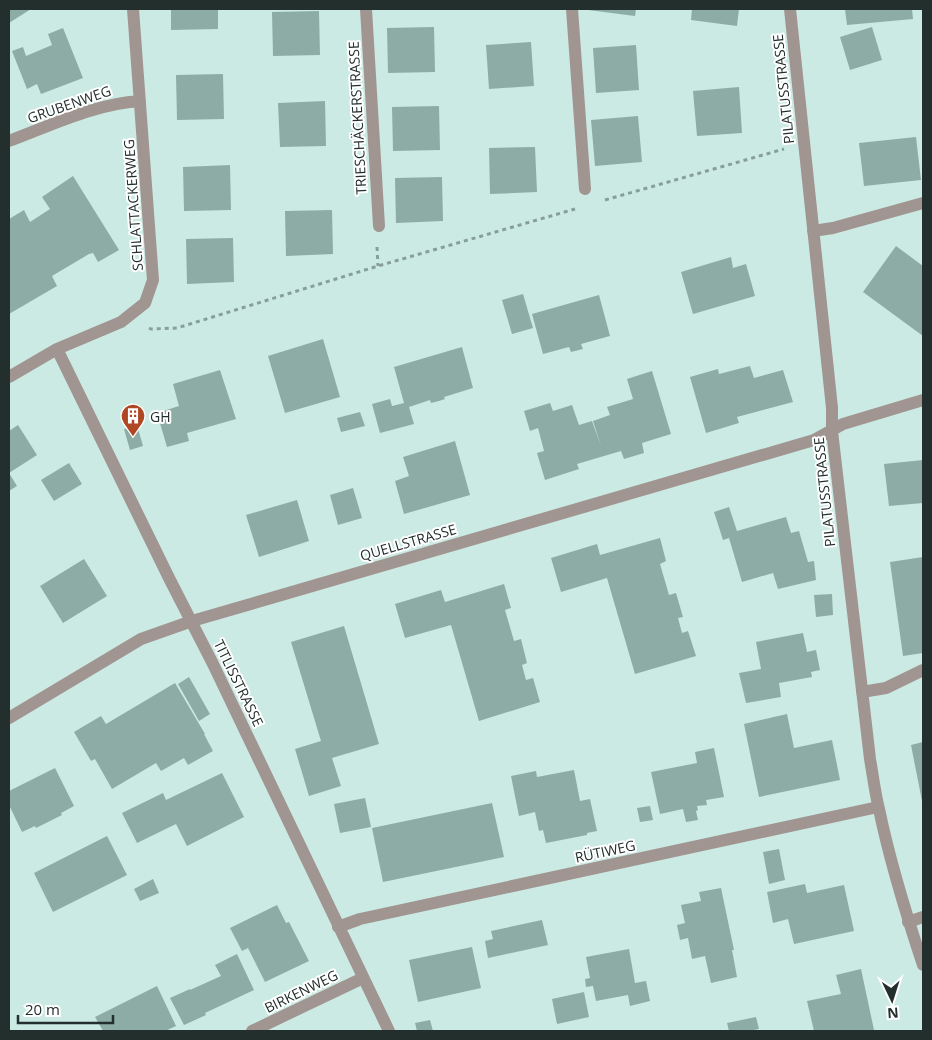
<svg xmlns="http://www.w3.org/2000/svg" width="932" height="1040" viewBox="0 0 932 1040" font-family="'Open Sans',sans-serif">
<rect width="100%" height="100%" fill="#cbeae3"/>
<path fill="#8eaca6" d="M 9,9 L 31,9 L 9,23 Z
M 171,9 L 218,9 L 218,29 L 171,30 Z
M 588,9 L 636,9 L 635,16 L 588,10 Z
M 692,9 L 739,9 L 737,26 L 691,20 Z
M 845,9 L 912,9 L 913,19 L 847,25 Z
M 319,11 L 320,55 L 273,56 L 272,12 Z
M 434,27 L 435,72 L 388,73 L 387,28 Z
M 872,27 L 882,60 L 850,70 L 840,37 Z
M 63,28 L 83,78 L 41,94 L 37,84 L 27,89 L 12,51 L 23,47 L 26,56 L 52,45 L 48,34 Z
M 531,42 L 534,86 L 489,89 L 486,45 Z
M 636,45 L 639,90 L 596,93 L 593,48 Z
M 223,74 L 224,119 L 177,120 L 176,75 Z
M 739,87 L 742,133 L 697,136 L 693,91 Z
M 325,101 L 326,146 L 280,147 L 278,103 Z
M 439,106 L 440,150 L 393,151 L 392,107 Z
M 638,116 L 642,162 L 595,166 L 591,120 Z
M 916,137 L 921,180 L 864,186 L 859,143 Z
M 535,147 L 537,192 L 490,194 L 489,148 Z
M 230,165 L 231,210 L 184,211 L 183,167 Z
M 73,176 L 119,250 L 98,262 L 93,253 L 89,254 L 52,276 L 57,286 L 9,314 L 9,219 L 24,210 L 30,222 L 50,209 L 42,197 Z
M 442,177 L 443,221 L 396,223 L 395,178 Z
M 332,210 L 333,254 L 286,256 L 285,211 Z
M 233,238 L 234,282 L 187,284 L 186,239 Z
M 896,246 L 923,266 L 923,336 L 863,292 Z
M 731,257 L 733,268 L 746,264 L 755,296 L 693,314 L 681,272 Z
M 523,294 L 533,328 L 512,334 L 502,300 Z
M 599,295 L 610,336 L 581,344 L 583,349 L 571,352 L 569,347 L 543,354 L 532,314 Z
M 323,339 L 340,397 L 285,413 L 268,356 Z
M 462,347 L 473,388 L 444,397 L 445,399 L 439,401 L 431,403 L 430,400 L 409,407 L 414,424 L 380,433 L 372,404 L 390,399 L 392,406 L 404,403 L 394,367 Z
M 750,366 L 754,378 L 783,370 L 793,402 L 737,417 L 739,423 L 706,433 L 690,377 L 718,369 L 719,374 Z
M 220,370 L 236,419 L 187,433 L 189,441 L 167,447 L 157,413 L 179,406 L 173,384 Z
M 652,371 L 671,434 L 642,443 L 644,453 L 624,459 L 621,451 L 577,464 L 579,469 L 545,480 L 537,453 L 544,451 L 538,428 L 530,431 L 524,411 L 550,403 L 553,411 L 572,405 L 579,425 L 592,421 L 601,446 L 593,421 L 610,415 L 607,407 L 633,399 L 627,379 Z
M 360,412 L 365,426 L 341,432 L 337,418 Z
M 18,425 L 37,455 L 9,473 L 17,486 L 9,491 L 9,431 Z
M 137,425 L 143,446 L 130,450 L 124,429 Z
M 455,441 L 470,495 L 404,514 L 395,481 L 409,476 L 403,457 Z
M 923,460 L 923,503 L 889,506 L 884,464 Z
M 69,463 L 82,484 L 54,501 L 41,480 Z
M 353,488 L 362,518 L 338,525 L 330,495 Z
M 297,500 L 309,541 L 259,557 L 246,515 Z
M 729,507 L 737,531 L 786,517 L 791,533 L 799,531 L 808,562 L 814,561 L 816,580 L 778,589 L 773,573 L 742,582 L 729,538 L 723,540 L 714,512 Z
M 660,538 L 666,561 L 660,564 L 669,595 L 676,593 L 683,617 L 678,618 L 682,633 L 688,631 L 696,656 L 635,674 L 607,578 L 561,592 L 551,558 L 597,544 L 600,555 Z
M 923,557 L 923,653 L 903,656 L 890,562 Z
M 84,559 L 107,596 L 63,623 L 40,586 Z
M 504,584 L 511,608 L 505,610 L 514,641 L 521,639 L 527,663 L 522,665 L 526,680 L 533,678 L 540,702 L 479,721 L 451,625 L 405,638 L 395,604 L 441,590 L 445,602 Z
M 832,594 L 833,615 L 816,617 L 814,595 Z
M 344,626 L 379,744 L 332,758 L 341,786 L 309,796 L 295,749 L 321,741 L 291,642 Z
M 803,633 L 807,652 L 816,650 L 820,670 L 811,672 L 812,677 L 779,683 L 781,697 L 746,703 L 739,673 L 761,669 L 756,642 Z
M 189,677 L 210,714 L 199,721 L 178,684 Z
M 175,683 L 205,734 L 204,734 L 213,751 L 188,765 L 184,758 L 161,771 L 156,763 L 112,789 L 95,759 L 91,761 L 74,732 L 101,716 L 106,724 Z
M 787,714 L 794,748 L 832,740 L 840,780 L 759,797 L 744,724 Z
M 923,742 L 923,801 L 922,801 L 911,745 Z
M 714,748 L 724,797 L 706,800 L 707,805 L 697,806 L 698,810 L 696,811 L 698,820 L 686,822 L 683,809 L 660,814 L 651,772 L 697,763 L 695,752 Z
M 55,768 L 74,806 L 61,813 L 62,815 L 36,828 L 35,826 L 22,832 L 9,805 L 9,791 Z
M 574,770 L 580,801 L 590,799 L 597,831 L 587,833 L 587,835 L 546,843 L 543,830 L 539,831 L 535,812 L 519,816 L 511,776 L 536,771 L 537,777 Z
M 222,773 L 244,817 L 187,846 L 176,824 L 137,843 L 122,813 L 163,793 L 166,800 Z
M 365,798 L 371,827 L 340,833 L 334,804 Z
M 492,803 L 504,857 L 383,882 L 372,828 Z
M 650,806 L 653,820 L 640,822 L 637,808 Z
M 107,836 L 127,875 L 53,912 L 34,873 Z
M 779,849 L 785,880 L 769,884 L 763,852 Z
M 153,879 L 159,893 L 140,901 L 134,889 Z
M 805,884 L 807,893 L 844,885 L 854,931 L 794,944 L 788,919 L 773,923 L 767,892 Z
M 721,888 L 734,950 L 732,950 L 737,977 L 711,983 L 705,956 L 692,959 L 688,938 L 680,940 L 677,925 L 685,923 L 681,905 L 701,901 L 699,892 Z
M 277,905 L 286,923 L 289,922 L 309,961 L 265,982 L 248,948 L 242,951 L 230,928 Z
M 542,920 L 548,945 L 488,958 L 485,941 L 493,939 L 491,931 Z
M 472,947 L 481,988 L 418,1002 L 409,960 Z
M 629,949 L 635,983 L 646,981 L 650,1001 L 630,1006 L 628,995 L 596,1001 L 593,986 L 586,987 L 585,979 L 590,978 L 586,957 Z
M 237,954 L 254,990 L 205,1013 L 206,1015 L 184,1025 L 170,998 L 190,989 L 190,990 L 221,976 L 215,965 Z
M 861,969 L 874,1030 L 870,1031 L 814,1031 L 807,1001 L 841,994 L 836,975 Z
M 157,986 L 176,1026 L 165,1031 L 103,1031 L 95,1017 Z
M 584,992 L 589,1017 L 557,1024 L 552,999 Z
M 756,1017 L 759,1029 L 748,1031 L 729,1031 L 727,1023 Z
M 430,1020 L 433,1031 L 417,1031 L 415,1023 Z"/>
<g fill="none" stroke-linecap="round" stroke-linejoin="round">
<path stroke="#879e99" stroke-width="3" stroke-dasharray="4 4" stroke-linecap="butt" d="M 605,200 L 784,149
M 377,247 L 378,266
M 149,328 L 151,329 L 177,328 L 378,266 L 575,209"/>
<path stroke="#a19592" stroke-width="12" d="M 366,9 L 379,226
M 572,9 L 585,189
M 790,9 L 832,408 L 832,431 L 870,759 C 873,776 875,793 879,809 C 890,862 906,914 923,965
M 9,141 C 52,125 94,104 140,101
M 813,231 L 833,228 L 923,203
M 57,349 L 169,578 L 213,664 L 389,1031
M 9,377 L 57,349 L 121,322 L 145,303 L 153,280 L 133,9
M 862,692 L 886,688 L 923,670
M 9,718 L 141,639 L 192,621 L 814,440 L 843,424 L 923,400
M 908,922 L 923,917
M 338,927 L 360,919 L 878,807
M 252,1031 L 363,978"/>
</g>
<defs>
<symbol id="building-pin" viewBox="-11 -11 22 30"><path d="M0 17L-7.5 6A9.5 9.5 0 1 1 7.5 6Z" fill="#af4725" stroke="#fff"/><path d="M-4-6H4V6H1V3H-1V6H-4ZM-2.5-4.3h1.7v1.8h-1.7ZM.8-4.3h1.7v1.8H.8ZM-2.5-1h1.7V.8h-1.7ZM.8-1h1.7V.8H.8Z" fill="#fff"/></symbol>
</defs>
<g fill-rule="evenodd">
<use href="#building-pin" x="119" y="402" width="28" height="38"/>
</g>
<g text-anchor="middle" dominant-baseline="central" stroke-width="4" stroke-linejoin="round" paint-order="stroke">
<g font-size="14" fill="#232f2d" stroke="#fff">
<text transform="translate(783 89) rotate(-96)">PILATUSSTRASSE</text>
<text transform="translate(69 104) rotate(-19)">GRUBENWEG</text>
<text transform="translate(357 118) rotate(-93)">TRIESCHÄCKERSTRASSE</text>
<text transform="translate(133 205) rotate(-94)">SCHLATTACKERWEG</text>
<text transform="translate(824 492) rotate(-96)">PILATUSSTRASSE</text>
<text transform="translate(408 542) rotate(-16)">QUELLSTRASSE</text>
<text transform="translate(239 683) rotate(64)">TITLISSTRASSE</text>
<text transform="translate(605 851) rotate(-12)">RÜTIWEG</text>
<text transform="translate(301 991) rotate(-26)">BIRKENWEG</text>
</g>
<g font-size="14" fill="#232f2d" stroke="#fff" text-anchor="start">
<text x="150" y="416">GH</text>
</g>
</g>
<rect width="932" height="1040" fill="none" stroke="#232f2d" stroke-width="20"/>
<g transform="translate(892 1000) rotate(176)" stroke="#ffffff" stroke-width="4" paint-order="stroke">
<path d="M0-4L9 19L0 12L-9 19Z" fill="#232f2d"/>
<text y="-8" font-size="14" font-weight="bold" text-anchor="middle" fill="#232f2d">N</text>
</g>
<path d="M18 1015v8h95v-8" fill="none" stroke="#232f2d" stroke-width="2.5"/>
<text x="25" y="1015" font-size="15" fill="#232f2d" stroke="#ffffff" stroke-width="4" paint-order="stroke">20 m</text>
</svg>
